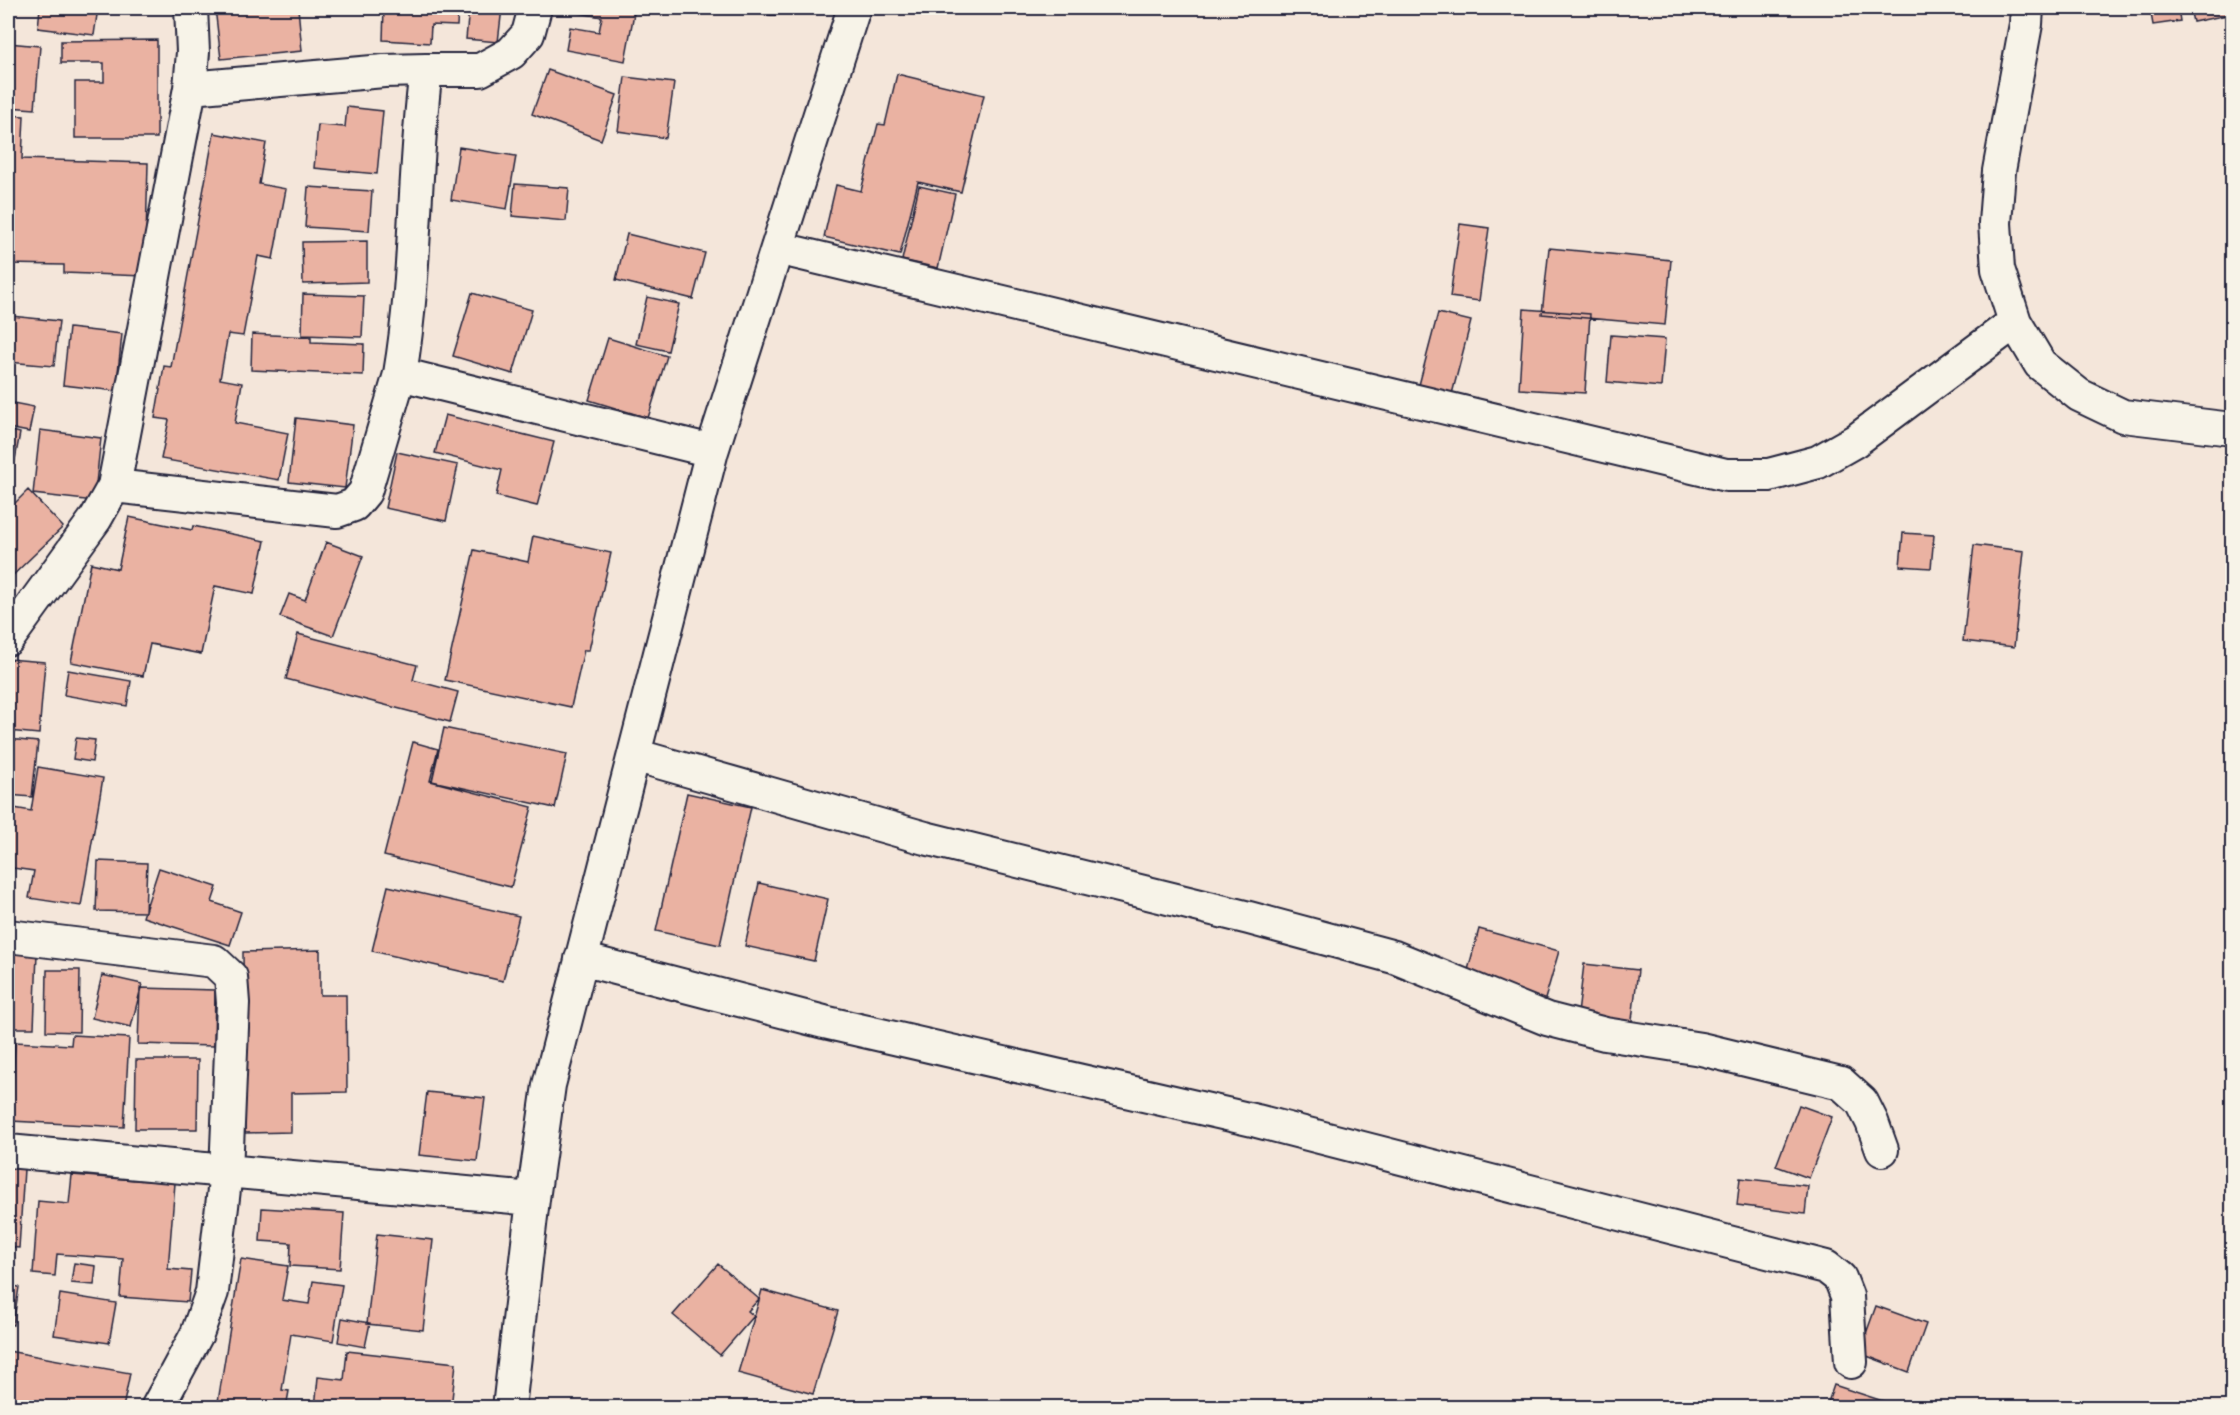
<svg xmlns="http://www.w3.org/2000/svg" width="2240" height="1415" viewBox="0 0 2240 1415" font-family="'Gochi Hand',sans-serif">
<rect width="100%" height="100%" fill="#f4e6da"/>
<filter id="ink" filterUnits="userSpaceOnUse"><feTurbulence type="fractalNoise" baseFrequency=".0167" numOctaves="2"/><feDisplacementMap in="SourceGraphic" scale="12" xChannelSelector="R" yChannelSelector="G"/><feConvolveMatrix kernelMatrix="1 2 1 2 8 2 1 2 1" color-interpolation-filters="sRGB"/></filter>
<g filter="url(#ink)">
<path fill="#eab2a2" stroke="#22223b" stroke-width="1.5" d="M 40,8 L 98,8 L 94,35 L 38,28 Z
M 215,8 L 298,8 L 302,51 L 221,59 Z
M 384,8 L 458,8 L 457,26 L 431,25 L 430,43 L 383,40 Z
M 469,8 L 502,8 L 498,42 L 466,39 Z
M 562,8 L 635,8 L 625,61 L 566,50 L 570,27 L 599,32 L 602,17 L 562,10 Z
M 736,8 L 777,8 L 775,16 Z
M 2150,8 L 2178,8 L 2180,21 L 2153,25 Z
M 2190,8 L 2232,8 L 2232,14 L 2193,22 Z
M 157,40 L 157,138 L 75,138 L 75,82 L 104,82 L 104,63 L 61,63 L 61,41 Z
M 8,43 L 40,46 L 35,109 L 8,107 Z
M 548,70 L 617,95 L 601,140 L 532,114 Z
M 897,74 L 984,95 L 961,192 L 918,182 L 900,255 L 824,237 L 836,185 L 861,191 L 878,124 L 885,125 Z
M 625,77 L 674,83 L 666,138 L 618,131 Z
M 347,107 L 383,111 L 377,174 L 314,168 L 318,125 L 345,127 Z
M 8,115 L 24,116 L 22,159 L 148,163 L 145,276 L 64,273 L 64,265 L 8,264 Z
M 214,133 L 266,143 L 259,184 L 286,189 L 273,259 L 258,256 L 243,336 L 228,334 L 220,379 L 242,383 L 235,423 L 288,433 L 279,480 L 161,459 L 169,420 L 155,418 L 164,366 L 171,367 Z
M 459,147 L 516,156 L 507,209 L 451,200 Z
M 515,184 L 569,188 L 566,221 L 512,216 Z
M 919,186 L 955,194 L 938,268 L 902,260 Z
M 308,187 L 372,191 L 369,231 L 305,227 Z
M 1460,224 L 1489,228 L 1479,301 L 1450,297 Z
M 627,234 L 705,253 L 693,299 L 616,280 Z
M 367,241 L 367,282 L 303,284 L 302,242 Z
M 1549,248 L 1671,260 L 1665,325 L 1542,314 Z
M 472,293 L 532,310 L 513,374 L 453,356 Z
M 303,294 L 364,296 L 362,337 L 302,335 Z
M 647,297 L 679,304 L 668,351 L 636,344 Z
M 1524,309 L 1590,314 L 1585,393 L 1519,389 Z
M 1438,313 L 1471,321 L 1452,394 L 1419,385 Z
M 11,316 L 59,321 L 54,366 L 8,362 Z
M 69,328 L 122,334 L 116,391 L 63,385 Z
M 252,334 L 311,337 L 311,342 L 364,344 L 363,375 L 251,370 Z
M 1611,335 L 1665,339 L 1661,387 L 1607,382 Z
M 608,338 L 667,356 L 648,418 L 589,400 Z
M 8,402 L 34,407 L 29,432 L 8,428 Z
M 445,415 L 554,442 L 537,506 L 496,496 L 502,470 L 435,453 Z
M 296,418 L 353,425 L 345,488 L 289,482 Z
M 8,430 L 20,433 L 11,481 L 8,480 Z
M 40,430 L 101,438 L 94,501 L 33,494 Z
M 397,452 L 458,465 L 446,521 L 385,508 Z
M 28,490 L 63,527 L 8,580 L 8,510 Z
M 129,517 L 192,530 L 193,526 L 265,541 L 254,594 L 215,586 L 201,654 L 150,644 L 143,676 L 71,662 L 91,563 L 118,569 Z
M 1903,533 L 1934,535 L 1931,568 L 1900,566 Z
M 533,536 L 611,553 L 589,650 L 584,650 L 571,707 L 445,680 L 474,550 L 528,562 Z
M 326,542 L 363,556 L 333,636 L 280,617 L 289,594 L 305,600 Z
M 1974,545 L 2024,551 L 2014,647 L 1963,641 Z
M 298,634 L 417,665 L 413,680 L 458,692 L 450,722 L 286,679 Z
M 8,659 L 45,662 L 39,734 L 8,731 Z
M 68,670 L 131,681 L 127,706 L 64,695 Z
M 444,728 L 567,754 L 555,808 L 432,781 Z
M 76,738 L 95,740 L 92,762 L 73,759 Z
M 8,739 L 38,742 L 32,797 L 8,795 Z
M 413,742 L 438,749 L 430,781 L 532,807 L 511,887 L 384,856 Z
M 38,767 L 103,778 L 81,906 L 29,898 L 34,871 L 13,868 L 8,900 L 8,807 L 31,811 Z
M 687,793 L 751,807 L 720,945 L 656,931 Z
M 98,861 L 147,863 L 145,912 L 96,911 Z
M 159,868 L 217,887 L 212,902 L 241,912 L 230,945 L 143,917 Z
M 759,883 L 828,899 L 814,961 L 745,946 Z
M 388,886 L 519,916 L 503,981 L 372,951 Z
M 1479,929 L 1559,951 L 1543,1006 L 1464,985 Z
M 320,950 L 320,995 L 346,995 L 347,1092 L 291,1093 L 291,1132 L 245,1133 L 243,952 Z
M 8,953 L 37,954 L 34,1028 L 8,1028 Z
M 1584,964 L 1638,970 L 1631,1028 L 1577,1022 Z
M 47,970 L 80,970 L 79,1032 L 46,1031 Z
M 102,975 L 142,984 L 131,1027 L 92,1018 Z
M 140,988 L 215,990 L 214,1046 L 138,1044 Z
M 72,1035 L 129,1038 L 124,1127 L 11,1121 L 15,1042 L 71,1045 Z
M 136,1060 L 198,1060 L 197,1129 L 135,1129 Z
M 427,1092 L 485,1098 L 477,1161 L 419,1155 Z
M 1799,1105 L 1832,1117 L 1809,1178 L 1776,1166 Z
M 8,1168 L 24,1169 L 19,1248 L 8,1247 Z
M 72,1175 L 175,1183 L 168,1269 L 191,1271 L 188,1302 L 120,1297 L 123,1259 L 57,1254 L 55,1276 L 33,1274 L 38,1201 L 69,1204 Z
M 1740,1178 L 1808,1186 L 1805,1214 L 1737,1205 Z
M 262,1208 L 344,1213 L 340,1269 L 290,1266 L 291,1243 L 260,1241 Z
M 377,1234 L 433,1240 L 423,1330 L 367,1324 Z
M 241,1259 L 288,1266 L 282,1300 L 309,1304 L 313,1281 L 342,1285 L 333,1341 L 291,1334 L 282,1390 L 289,1391 L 286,1408 L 217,1408 Z
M 74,1263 L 96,1266 L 94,1285 L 71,1283 Z
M 718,1264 L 759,1299 L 748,1311 L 754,1316 L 720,1355 L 673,1315 Z
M 8,1285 L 19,1287 L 13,1325 L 8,1324 Z
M 762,1290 L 838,1311 L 813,1394 L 738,1373 Z
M 60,1294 L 116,1303 L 109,1343 L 54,1335 Z
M 1876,1306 L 1926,1324 L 1909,1372 L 1859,1353 Z
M 342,1318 L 370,1323 L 365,1347 L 338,1342 Z
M 8,1351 L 130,1373 L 123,1408 L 8,1408 Z
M 347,1351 L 456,1363 L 451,1408 L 315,1408 L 318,1377 L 344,1380 Z
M 1834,1385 L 1904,1408 L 1826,1408 Z"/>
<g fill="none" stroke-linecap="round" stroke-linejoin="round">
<defs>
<path id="minor" d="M 191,8 L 193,52 L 190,88 L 384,71 L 426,70 C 413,171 417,273 400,374 L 712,451
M 2027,8 L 2026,24 L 1999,171 L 1995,223 L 1998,269 L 2015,322 L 2040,364 L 2079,395 L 2123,416 L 2232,429
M 426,70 L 480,70 L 511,53 L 528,34 L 535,8
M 777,248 L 1726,475 L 1769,475 L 1818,462 L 1855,441 L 2015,322
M 114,486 L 337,511 L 354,505 L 365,492 L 400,374
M 8,639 L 96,518 L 114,486 L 190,88
M 634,755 L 925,838 L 1249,918 L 1394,957 L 1547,1019 L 1605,1034 L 1701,1049 L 1841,1083 L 1862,1102 L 1872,1122 L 1882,1150
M 8,936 L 214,961 L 231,977 L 233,1003 L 226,1172 L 212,1292 L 197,1334 L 157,1408
M 581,959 L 824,1022 L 1257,1121 L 1826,1267 L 1840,1278 L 1847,1296 L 1851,1362
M 8,1151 L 533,1199
M 509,1408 L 533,1199 L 549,1085 L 712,451 L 854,8"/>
</defs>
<use href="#minor" stroke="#22223b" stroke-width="36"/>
<use href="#minor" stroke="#f7f3e8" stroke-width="32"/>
</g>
</g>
<rect width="2240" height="1415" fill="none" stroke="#f7f3e8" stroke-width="30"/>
<rect x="15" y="15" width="2210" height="1385" fill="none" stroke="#22223b" stroke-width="2" filter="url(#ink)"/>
</svg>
